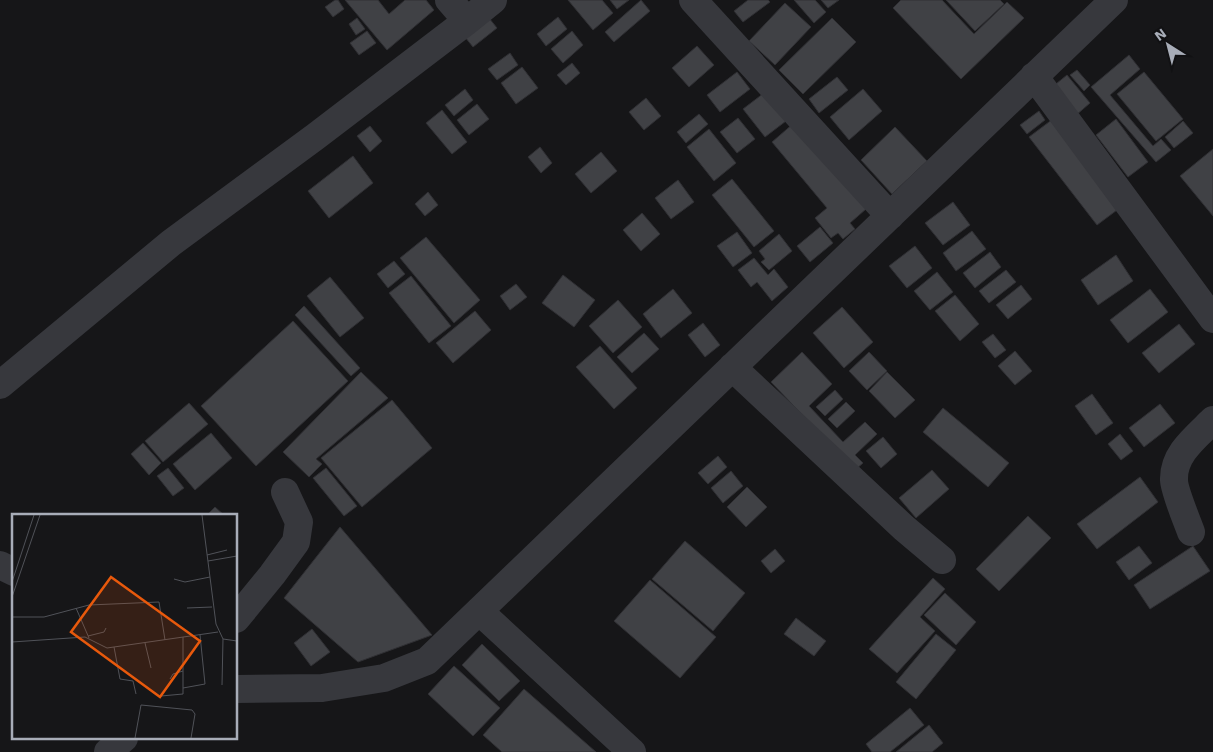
<svg xmlns="http://www.w3.org/2000/svg" width="1213" height="752" viewBox="0 0 1213 752" font-family="'Work Sans',sans-serif">
<rect width="100%" height="100%" fill="#161618"/>
<path fill="#404145" stroke="#303034" d="M 335,0 L 338,0 L 344,9 L 333,17 L 325,7 Z
M 345,0 L 378,0 L 389,14 L 405,0 L 426,0 L 434,10 L 387,50 Z
M 568,0 L 602,0 L 613,13 L 593,30 Z
M 610,0 L 629,0 L 617,9 Z
M 641,0 L 650,11 L 614,42 L 605,32 Z
M 748,0 L 768,0 L 770,2 L 743,22 L 734,11 Z
M 794,0 L 815,0 L 826,12 L 814,23 Z
M 821,0 L 839,0 L 828,8 Z
M 901,0 L 942,0 L 974,34 L 1007,2 L 1024,18 L 961,79 L 893,8 Z
M 946,0 L 1000,0 L 1004,4 L 975,31 Z
M 785,3 L 811,27 L 775,65 L 749,41 Z
M 558,17 L 567,29 L 546,46 L 537,34 Z
M 357,18 L 365,29 L 356,35 L 349,24 Z
M 489,18 L 497,28 L 473,47 L 465,37 Z
M 832,18 L 856,42 L 803,94 L 779,70 Z
M 367,31 L 376,43 L 359,55 L 350,43 Z
M 572,31 L 583,45 L 563,63 L 551,49 Z
M 697,46 L 714,65 L 689,87 L 672,68 Z
M 510,53 L 518,65 L 497,80 L 488,69 Z
M 1129,55 L 1140,69 L 1110,95 L 1153,146 L 1161,139 L 1171,150 L 1156,162 L 1091,87 Z
M 572,63 L 580,73 L 566,85 L 557,75 Z
M 522,67 L 538,88 L 516,104 L 501,83 Z
M 1077,70 L 1090,85 L 1084,91 L 1070,75 Z
M 737,72 L 750,89 L 720,112 L 707,95 Z
M 1144,72 L 1183,119 L 1156,141 L 1117,94 Z
M 1067,75 L 1090,103 L 1075,116 L 1051,88 Z
M 837,77 L 848,90 L 819,113 L 809,99 Z
M 465,89 L 473,100 L 454,116 L 445,105 Z
M 863,89 L 882,111 L 849,140 L 830,117 Z
M 764,93 L 786,121 L 765,137 L 743,109 Z
M 646,98 L 661,116 L 644,130 L 629,112 Z
M 477,104 L 489,119 L 469,135 L 457,120 Z
M 442,110 L 467,142 L 452,154 L 426,123 Z
M 1039,111 L 1045,120 L 1027,134 L 1020,125 Z
M 699,114 L 708,124 L 686,143 L 677,132 Z
M 738,118 L 755,139 L 737,153 L 720,132 Z
M 1053,119 L 1121,207 L 1097,225 L 1029,137 Z
M 1116,119 L 1148,162 L 1128,177 L 1096,135 Z
M 1183,121 L 1193,133 L 1174,148 L 1165,137 Z
M 794,123 L 866,209 L 850,223 L 855,229 L 843,239 L 838,233 L 831,238 L 815,218 L 827,208 L 772,142 Z
M 370,126 L 382,141 L 370,152 L 357,136 Z
M 895,127 L 927,161 L 892,194 L 861,160 Z
M 709,129 L 736,163 L 714,181 L 687,147 Z
M 540,147 L 552,163 L 541,173 L 528,157 Z
M 1213,149 L 1213,216 L 1180,176 Z
M 601,152 L 617,171 L 591,193 L 575,174 Z
M 353,156 L 373,183 L 329,218 L 308,191 Z
M 732,179 L 774,231 L 754,247 L 712,195 Z
M 678,180 L 694,202 L 671,219 L 655,198 Z
M 428,192 L 438,205 L 425,216 L 415,204 Z
M 953,202 L 970,225 L 943,245 L 925,223 Z
M 642,213 L 660,234 L 641,251 L 623,230 Z
M 820,227 L 833,243 L 810,262 L 797,246 Z
M 972,231 L 986,249 L 956,271 L 943,253 Z
M 737,232 L 752,253 L 733,267 L 717,246 Z
M 779,234 L 792,251 L 769,270 L 761,262 L 765,259 L 759,251 Z
M 426,237 L 480,300 L 454,323 L 400,258 Z
M 915,246 L 932,268 L 907,288 L 889,266 Z
M 990,252 L 1001,267 L 975,288 L 963,273 Z
M 1116,255 L 1133,281 L 1098,305 L 1081,280 Z
M 754,258 L 768,275 L 774,269 L 788,287 L 772,301 L 757,282 L 751,287 L 738,270 Z
M 394,261 L 405,274 L 388,288 L 377,274 Z
M 1006,270 L 1016,282 L 989,303 L 979,291 Z
M 937,272 L 953,292 L 930,310 L 914,291 Z
M 563,275 L 595,300 L 574,327 L 542,303 Z
M 411,276 L 451,326 L 429,343 L 389,293 Z
M 330,277 L 364,318 L 340,337 L 307,296 Z
M 516,284 L 527,297 L 510,310 L 500,296 Z
M 1021,285 L 1032,299 L 1008,319 L 996,305 Z
M 673,289 L 692,313 L 661,338 L 643,314 Z
M 1150,289 L 1168,312 L 1128,343 L 1110,320 Z
M 955,295 L 979,324 L 960,341 L 935,311 Z
M 618,300 L 642,327 L 613,353 L 589,326 Z
M 304,306 L 360,368 L 351,376 L 295,315 Z
M 842,307 L 873,342 L 844,368 L 813,333 Z
M 475,311 L 491,330 L 453,363 L 436,343 Z
M 293,321 L 348,381 L 256,466 L 201,406 Z
M 703,323 L 720,345 L 705,357 L 688,335 Z
M 1179,324 L 1195,344 L 1159,373 L 1142,353 Z
M 644,333 L 659,349 L 632,373 L 617,357 Z
M 993,334 L 1006,350 L 995,358 L 982,342 Z
M 600,346 L 637,388 L 614,409 L 576,367 Z
M 1015,351 L 1032,371 L 1015,385 L 998,366 Z
M 802,352 L 832,384 L 809,406 L 843,442 L 865,422 L 877,434 L 855,455 L 863,463 L 855,470 L 771,382 Z
M 869,352 L 887,371 L 867,390 L 849,371 Z
M 361,372 L 388,398 L 316,459 L 322,464 L 309,477 L 283,452 Z
M 887,372 L 915,400 L 895,418 L 869,391 Z
M 835,390 L 843,399 L 825,416 L 816,407 Z
M 1092,394 L 1113,423 L 1096,435 L 1075,406 Z
M 392,400 L 432,448 L 362,507 L 321,458 Z
M 846,402 L 855,411 L 837,428 L 828,419 Z
M 189,403 L 208,424 L 163,462 L 145,441 Z
M 1160,404 L 1175,423 L 1144,447 L 1129,428 Z
M 943,408 L 1009,463 L 988,487 L 923,432 Z
M 211,433 L 232,458 L 195,490 L 173,464 Z
M 1120,434 L 1133,451 L 1121,460 L 1108,444 Z
M 883,437 L 897,454 L 881,468 L 866,451 Z
M 143,443 L 161,463 L 149,475 L 131,454 Z
M 718,456 L 727,467 L 708,484 L 698,473 Z
M 168,468 L 184,488 L 173,496 L 157,476 Z
M 326,468 L 357,506 L 344,516 L 313,478 Z
M 932,470 L 949,489 L 916,518 L 899,498 Z
M 731,471 L 743,486 L 723,503 L 711,488 Z
M 1140,477 L 1158,502 L 1097,549 L 1077,524 Z
M 747,487 L 767,507 L 746,527 L 727,507 Z
M 215,507 L 225,516 L 206,516 Z
M 1028,516 L 1051,538 L 999,591 L 976,569 Z
M 340,527 L 432,635 L 358,662 L 284,598 Z
M 685,541 L 745,593 L 713,631 L 652,579 Z
M 1139,546 L 1152,563 L 1129,580 L 1116,562 Z
M 1193,546 L 1210,571 L 1150,609 L 1134,585 Z
M 775,549 L 785,561 L 771,573 L 761,561 Z
M 933,578 L 945,589 L 920,617 L 935,631 L 897,673 L 869,649 Z
M 650,580 L 716,637 L 680,678 L 614,621 Z
M 945,593 L 976,622 L 956,645 L 924,615 Z
M 796,618 L 826,641 L 814,656 L 784,634 Z
M 312,629 L 330,652 L 311,666 L 294,643 Z
M 936,634 L 956,650 L 916,699 L 896,682 Z
M 482,644 L 520,681 L 499,701 L 462,665 Z
M 454,666 L 500,708 L 473,736 L 428,694 Z
M 524,689 L 596,752 L 502,752 L 483,735 Z
M 910,708 L 924,725 L 890,752 L 872,752 L 866,744 Z
M 929,725 L 943,743 L 932,752 L 896,752 Z"/>
<g fill="none" stroke-linecap="round" stroke-linejoin="round">
<path stroke="#37383d" stroke-width="28" d="M 449,0 L 467,21
M 693,0 L 890,216
M 1034,76 L 1213,319
M 732,367 L 904,528 L 942,560
M 0,385 L 171,243 L 315,137 L 467,21 L 493,0
M 1191,532 C 1187,521 1174,490 1174,480 C 1173,454 1196,437 1213,420
M 0,565 L 14,572
M 479,611 L 632,752
M 236,619 L 272,575 L 296,542 L 299,522 L 285,492
M 236,689 L 322,688 L 384,678 L 427,661 L 1114,0
M 108,752 L 124,738"/>
</g>
<g transform="translate(12 514)">
<rect width="225" height="225" fill="#161618"/>
<path fill="none" stroke="#505258" stroke-width="1" d="M 190,1 L 204,110 L 211,125 L 225,127M 195,41 L 215,36M 196,47 L 225,42M 162,65 L 173,68 L 198,63M 0,68 L 22,1M 0,83 L 28,1M 64,94 L 77,124M 175,94 L 200,93M 0,103 L 32,103 L 77,91 L 147,88 L 153,126M 76,122 L 92,118 L 94,114M 0,128 L 73,123 L 95,134 L 206,118M 133,129 L 139,154M 102,133 L 108,165 L 121,167 L 124,180M 158,165 L 161,160 L 171,157M 210,171 L 211,125M 171,174 L 193,170 L 188,121M 149,182 L 171,180 L 171,123M 123,224 L 129,191 L 180,196 L 183,200 L 179,224"/>
<path fill="#e8590c" fill-opacity="0.15" stroke="#e8590c" stroke-width="2.5" d="M 99,63 L 188,127 L 148,183 L 59,118 Z"/>
<rect width="225" height="225" fill="none" stroke="#a8adb8" stroke-width="2.5"/>
</g>
<g transform="translate(1168 45) rotate(324)" stroke="#111113" stroke-width="4" paint-order="stroke">
<path d="M0-4L9 19L0 12L-9 19Z" fill="#a8adb8"/>
<text y="-8" font-size="14" font-weight="bold" text-anchor="middle" fill="#a8adb8">N</text>
</g>
</svg>
